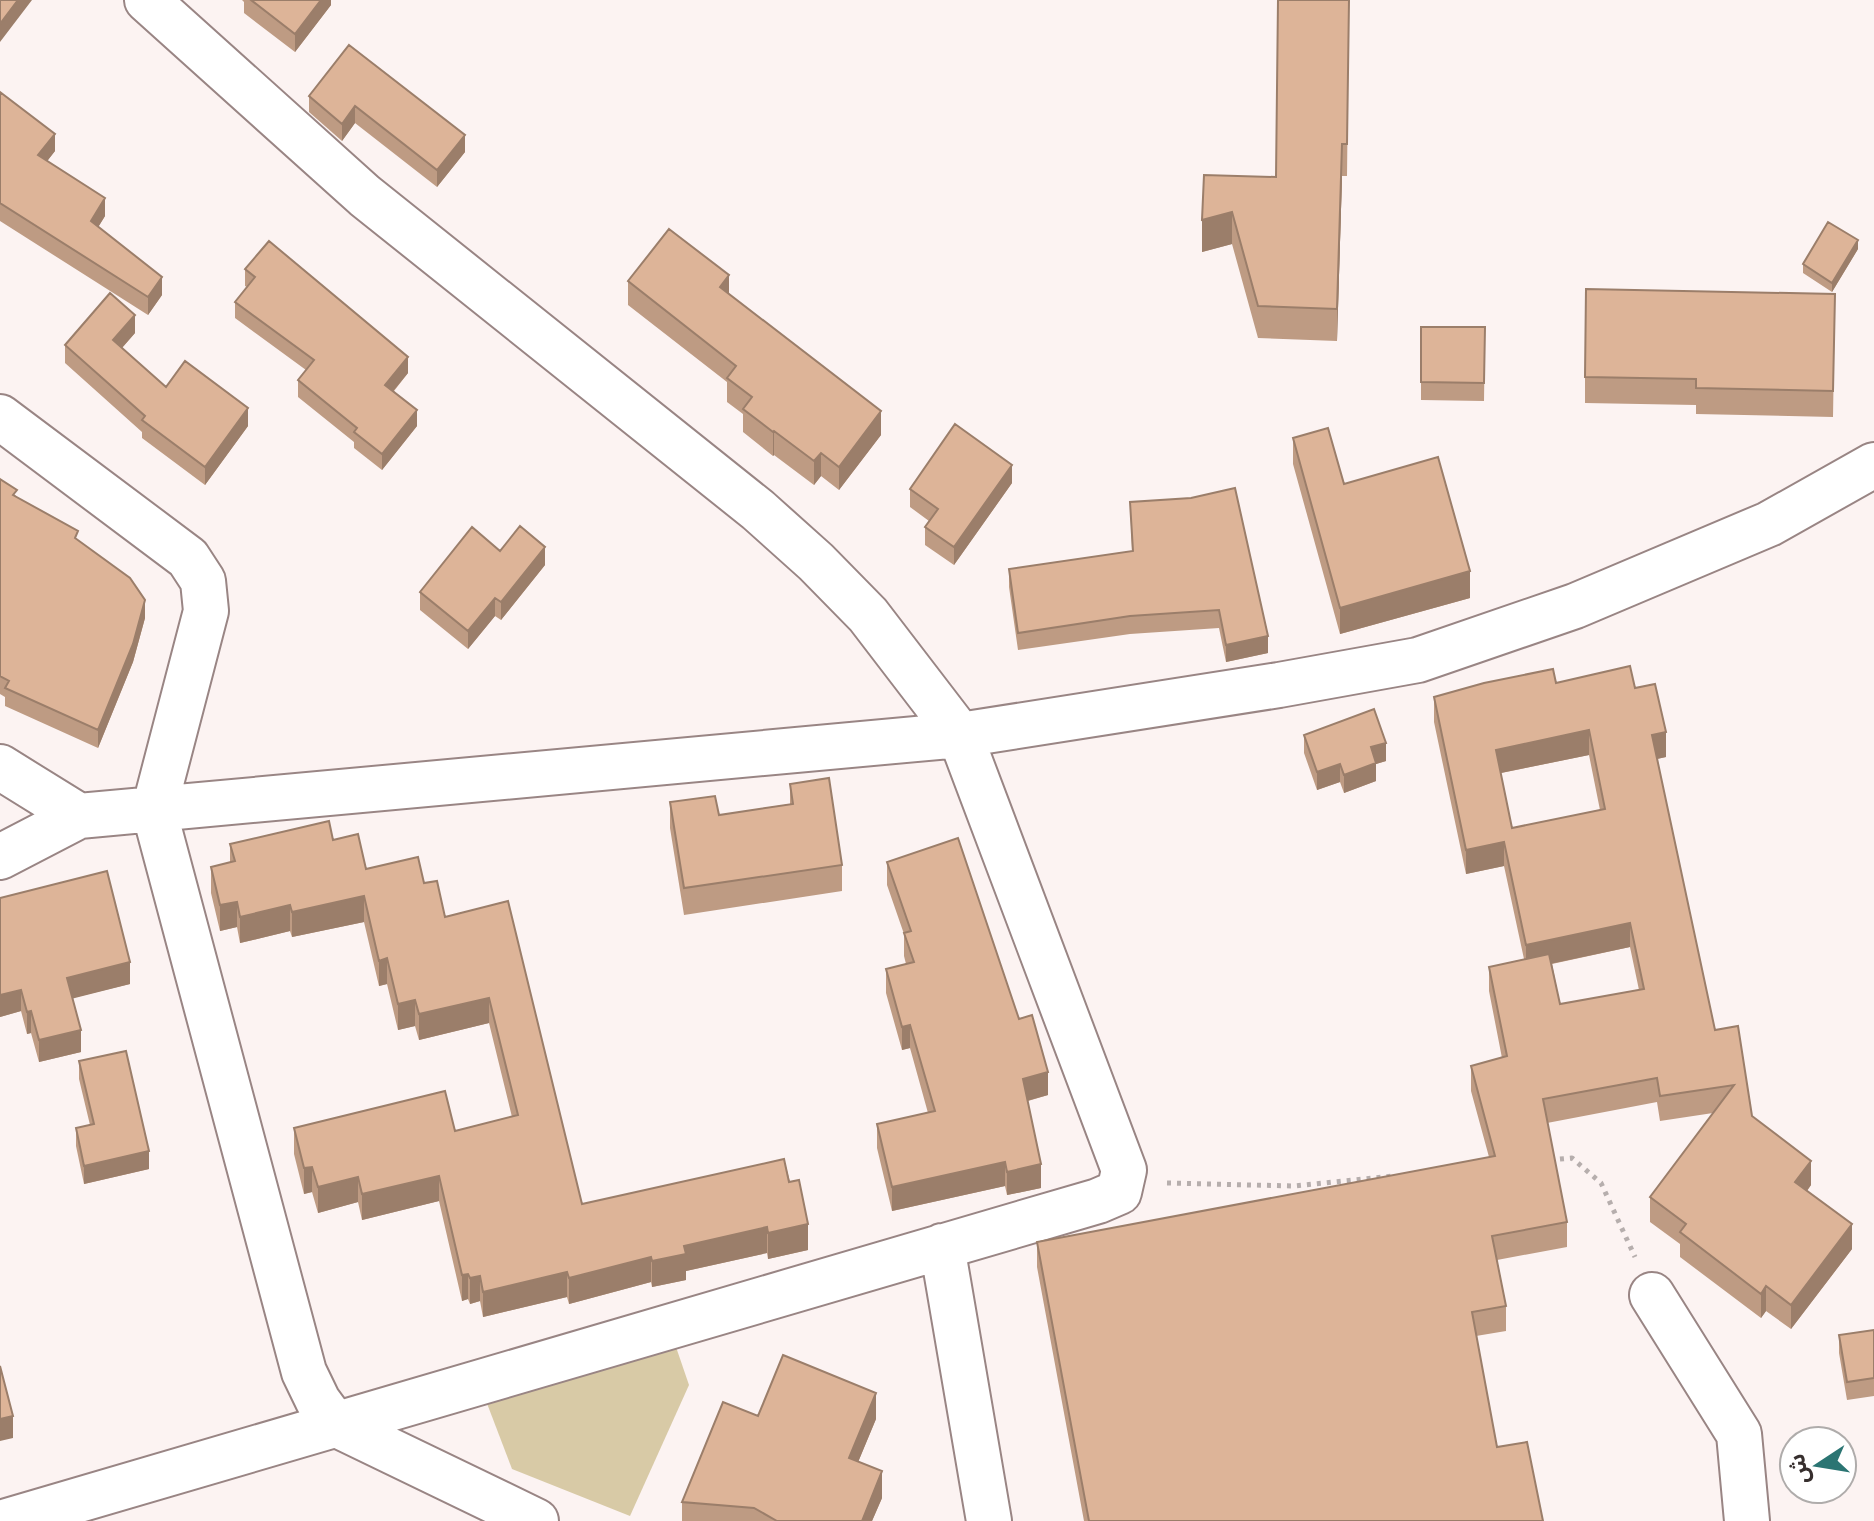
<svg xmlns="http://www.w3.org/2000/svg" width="1874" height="1521" viewBox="0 0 1874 1521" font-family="'PT Serif','Noto Sans Arabic',serif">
<rect width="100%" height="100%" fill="#fcf3f2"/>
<path fill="#d8caa6" d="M 676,1347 L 689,1385 L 630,1516 L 512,1469 L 483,1393 Z"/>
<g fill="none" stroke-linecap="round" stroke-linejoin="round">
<defs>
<path id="minor" d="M 0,417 L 188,558 L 203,581 L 206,611 L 154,810 L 304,1372 L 318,1401 L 335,1424 L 536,1521
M 0,767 L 79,816
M 0,857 L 79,816 L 960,735 L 1279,685 L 1418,660 L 1575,606 L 1769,524 L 1874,465
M 942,1246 L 989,1521
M 1652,1295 L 1739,1434 L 1747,1521
M 7,1521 L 1098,1201 L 1119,1192 L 1124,1170 L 960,735 L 868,615 L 816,562 L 758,510 L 365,196 L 147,0"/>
</defs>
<use href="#minor" stroke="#998584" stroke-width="48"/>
<path stroke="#b6aead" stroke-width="5" stroke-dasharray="4 6" stroke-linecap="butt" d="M 1550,1160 L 1572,1158 L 1601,1183 L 1635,1257
M 1167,1183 L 1294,1186 L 1393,1176"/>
<use href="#minor" stroke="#fff" stroke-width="44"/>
</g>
<path fill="#be9b83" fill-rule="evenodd" d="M 242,0 L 331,0 L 331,5 L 295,52 L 244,13 L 244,2 Z
M 1349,0 L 1347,176 L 1342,176 L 1337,341 L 1258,338 L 1232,244 L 1202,252 L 1202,220 L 1276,177 Z
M 349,45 L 465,152 L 437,187 L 355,123 L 342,141 L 309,112 L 309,96 Z
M 0,92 L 55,151 L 47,161 L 105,216 L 98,227 L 162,295 L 148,315 L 0,221 Z
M 1858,249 L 1832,292 L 1803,273 L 1803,264 Z
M 245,269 L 408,373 L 394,391 L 417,426 L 382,470 L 354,448 L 354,442 L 298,397 L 298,380 L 306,370 L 235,318 L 235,302 L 247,287 L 245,286 Z
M 628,281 L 729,294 L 881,435 L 839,490 L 821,476 L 814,485 L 774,455 L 773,456 L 743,432 L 743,414 L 727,402 L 727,382 L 628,305 Z
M 1835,294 L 1833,417 L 1696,414 L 1696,405 L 1585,403 L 1585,377 Z
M 1421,327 L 1485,327 L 1484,401 L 1421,400 Z
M 135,333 L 122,348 L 166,387 L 248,426 L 205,485 L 142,438 L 142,432 L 65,363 L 65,345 Z
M 1293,438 L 1344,484 L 1470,598 L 1340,634 L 1293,464 Z
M 0,479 L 17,497 L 78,540 L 145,618 L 133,662 L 98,748 L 5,706 L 5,697 L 0,694 Z
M 1012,483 L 954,565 L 925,545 L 925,527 L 929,521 L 910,507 L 910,489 Z
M 1130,502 L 1268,653 L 1226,662 L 1219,628 L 1130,634 L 1018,650 L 1009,587 L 1009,569 L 1132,551 Z
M 500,551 L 545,565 L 501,620 L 495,616 L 468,649 L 420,610 L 420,592 Z
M 1556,683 L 1635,688 L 1666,757 L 1657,759 L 1715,1030 L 1752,1116 L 1811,1185 L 1807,1191 L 1852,1249 L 1791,1329 L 1766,1311 L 1761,1318 L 1680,1257 L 1680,1244 L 1650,1222 L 1650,1197 L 1713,1113 L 1660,1121 L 1657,1102 L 1547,1123 L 1567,1222 L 1567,1247 L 1497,1260 L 1506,1306 L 1506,1331 L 1476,1336 L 1497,1447 L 1543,1521 L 1084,1521 L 1037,1267 L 1037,1242 L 1489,1157 L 1471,1091 L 1471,1066 L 1502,1058 L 1489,991 L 1489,967 L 1524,959 L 1504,866 L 1466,874 L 1434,722 L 1434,697 ZM 1589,755 L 1600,810 L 1512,828 L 1501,773 ZM 1630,947 L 1639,990 L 1560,1004 L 1552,964 Z
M 1304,735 L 1386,761 L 1376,764 L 1376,781 L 1344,793 L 1340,782 L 1317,790 L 1304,753 Z
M 790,784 L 842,865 L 842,891 L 684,915 L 670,828 L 670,802 L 719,815 L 790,804 Z
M 333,840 L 366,869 L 424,883 L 445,917 L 508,901 L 582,1204 L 784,1159 L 808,1250 L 768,1259 L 767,1253 L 686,1271 L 686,1280 L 652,1287 L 651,1282 L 569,1304 L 567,1297 L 483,1317 L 480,1301 L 470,1304 L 468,1299 L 462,1301 L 439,1201 L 362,1220 L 358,1202 L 318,1213 L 312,1192 L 304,1194 L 294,1154 L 294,1128 L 455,1131 L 512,1117 L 489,1023 L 419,1040 L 415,1026 L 398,1030 L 387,984 L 379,986 L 364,922 L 292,937 L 290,931 L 240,943 L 237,927 L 220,931 L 211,893 L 211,867 L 230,862 L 230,844 Z
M 887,862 L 1019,1019 L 1048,1095 L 1028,1101 L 1041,1188 L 1007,1195 L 1005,1186 L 892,1211 L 877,1148 L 877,1124 L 928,1113 L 910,1048 L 902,1050 L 886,993 L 886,969 L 906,964 L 904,956 L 904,934 L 887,885 Z
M 0,898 L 130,984 L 72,998 L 81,1052 L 39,1062 L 31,1033 L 27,1034 L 21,1011 L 0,1017 Z
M 79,1061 L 149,1169 L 84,1184 L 76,1146 L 76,1128 L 90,1125 L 79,1079 Z
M 1874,1330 L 1874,1396 L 1847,1400 L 1839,1353 L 1839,1335 Z
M 758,1416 L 876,1419 L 858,1462 L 882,1498 L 872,1521 L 682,1521 L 682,1502 Z"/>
<path fill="#9b7e6a" d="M 18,0 L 32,0 L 0,42 L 0,24 Z
M 321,0 L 331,0 L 331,5 L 295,52 L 295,34 Z
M 355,106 L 355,123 L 342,141 L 342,124 Z
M 55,134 L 55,151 L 38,173 L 38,155 Z
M 465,135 L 465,152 L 437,187 L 437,170 Z
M 1342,144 L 1342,176 L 1337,341 L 1337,309 Z
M 105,198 L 105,216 L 91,239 L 91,221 Z
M 1232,212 L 1232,244 L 1202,252 L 1202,220 Z
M 1858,240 L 1858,249 L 1832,292 L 1832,283 Z
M 729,275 L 729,299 L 720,287 Z
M 162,277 L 162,295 L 148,315 L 148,297 Z
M 135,315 L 135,333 L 113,358 L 113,340 Z
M 408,357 L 408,373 L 385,401 L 385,385 Z
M 248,408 L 248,426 L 205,485 L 205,467 Z
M 417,410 L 417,426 L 382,470 L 382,454 Z
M 881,411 L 881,435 L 839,490 L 839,467 Z
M 774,431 L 774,455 L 773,456 L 773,432 Z
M 821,453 L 821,476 L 814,485 L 814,461 Z
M 1012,465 L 1012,483 L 954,565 L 954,547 Z
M 545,547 L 545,565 L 501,620 L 501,602 Z
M 1470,571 L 1470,598 L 1340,634 L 1340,608 Z
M 495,598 L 495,616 L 468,649 L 468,631 Z
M 145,600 L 145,618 L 133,662 L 98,748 L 98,730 Z
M 1268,636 L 1268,653 L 1226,662 L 1226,645 Z
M 1589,730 L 1589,755 L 1496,774 L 1496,750 Z
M 1666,732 L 1666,757 L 1652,760 L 1652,735 Z
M 1386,743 L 1386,761 L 1376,764 L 1376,781 L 1344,793 L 1344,775 L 1371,747 Z
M 1340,764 L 1340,782 L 1317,790 L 1317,772 Z
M 1504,842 L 1504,866 L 1466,874 L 1466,850 Z
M 364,896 L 364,922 L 292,937 L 292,912 Z
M 237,902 L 237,927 L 220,931 L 220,905 Z
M 290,905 L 290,931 L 240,943 L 240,917 Z
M 1630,923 L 1630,947 L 1526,969 L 1526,945 Z
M 387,958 L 387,984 L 379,986 L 379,961 Z
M 130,962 L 130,984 L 67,1000 L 67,978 Z
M 21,990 L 21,1011 L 0,1017 L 0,995 Z
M 489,998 L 489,1023 L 419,1040 L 419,1014 Z
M 415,1000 L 415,1026 L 398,1030 L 398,1004 Z
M 31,1011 L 31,1033 L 27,1034 L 27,1012 Z
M 910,1025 L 910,1048 L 902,1050 L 902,1027 Z
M 81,1030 L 81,1052 L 39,1062 L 39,1040 Z
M 1048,1072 L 1048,1095 L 1023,1102 L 1023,1079 Z
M 149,1151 L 149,1169 L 84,1184 L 84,1166 Z
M 1811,1161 L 1811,1185 L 1795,1207 L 1795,1182 Z
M 1005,1162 L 1005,1186 L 892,1211 L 892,1187 Z
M 1041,1164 L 1041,1188 L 1007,1195 L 1007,1172 Z
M 312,1167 L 312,1192 L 304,1194 L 304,1168 Z
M 439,1176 L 439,1201 L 362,1220 L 362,1194 Z
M 358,1177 L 358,1202 L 318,1213 L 318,1187 Z
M 808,1224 L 808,1250 L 768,1259 L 768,1233 Z
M 1852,1224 L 1852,1249 L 1791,1329 L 1791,1305 Z
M 767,1227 L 767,1253 L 686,1271 L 686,1280 L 652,1287 L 652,1261 L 684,1246 Z
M 651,1257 L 651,1282 L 569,1304 L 569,1278 Z
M 567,1272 L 567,1297 L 483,1317 L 483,1292 Z
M 468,1274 L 468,1299 L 462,1301 L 462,1275 Z
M 480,1276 L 480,1301 L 470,1304 L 470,1278 Z
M 1766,1286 L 1766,1311 L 1761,1318 L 1761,1294 Z
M 876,1393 L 876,1419 L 849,1484 L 849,1458 Z
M 13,1416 L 13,1438 L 0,1441 L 0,1419 Z
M 882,1471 L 882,1498 L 872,1521 L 862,1521 Z"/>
<path fill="#ddb498" stroke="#9b7e6a" stroke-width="2" fill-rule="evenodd" d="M 0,0 L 18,0 L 0,24 Z
M 251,0 L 321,0 L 295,34 Z
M 1278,0 L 1349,0 L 1347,144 L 1342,144 L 1337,309 L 1258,306 L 1232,212 L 1202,220 L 1204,175 L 1276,177 Z
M 349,45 L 465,135 L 437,170 L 355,106 L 342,124 L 309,96 Z
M 0,92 L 55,134 L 38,155 L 105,198 L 91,221 L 162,277 L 148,297 L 0,203 Z
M 1828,222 L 1858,240 L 1832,283 L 1803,264 Z
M 669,229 L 729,275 L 720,287 L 881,411 L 839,467 L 821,453 L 814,461 L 774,431 L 773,432 L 743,409 L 752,397 L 727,378 L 736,366 L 628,281 Z
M 269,241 L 408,357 L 385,385 L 417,410 L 382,454 L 354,432 L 357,428 L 298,380 L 314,360 L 235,302 L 255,277 L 245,269 Z
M 1586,289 L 1835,294 L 1833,391 L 1696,388 L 1696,379 L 1585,377 Z
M 110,293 L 135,315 L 113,340 L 166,387 L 185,361 L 248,408 L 205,467 L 142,420 L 145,416 L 65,345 Z
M 1421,327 L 1485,327 L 1484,383 L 1421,382 Z
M 955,424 L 1012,465 L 954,547 L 925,527 L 938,509 L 910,489 Z
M 1328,428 L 1344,484 L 1438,457 L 1470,571 L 1340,608 L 1293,438 Z
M 0,479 L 17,490 L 13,495 L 78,531 L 75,538 L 130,578 L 145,600 L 133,644 L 98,730 L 5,688 L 9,681 L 0,676 Z
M 1235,488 L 1268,636 L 1226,645 L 1219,610 L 1130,616 L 1018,633 L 1009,569 L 1133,551 L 1130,502 L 1191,498 Z
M 520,526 L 545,547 L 501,602 L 495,598 L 468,631 L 420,592 L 472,527 L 500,551 Z
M 1630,666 L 1635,688 L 1655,684 L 1666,732 L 1652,735 L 1715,1030 L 1738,1026 L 1752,1116 L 1811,1161 L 1795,1182 L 1852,1224 L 1791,1305 L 1766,1286 L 1761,1294 L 1680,1232 L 1686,1224 L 1650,1197 L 1734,1085 L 1660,1096 L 1657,1078 L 1543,1099 L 1567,1222 L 1492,1236 L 1506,1306 L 1472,1312 L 1497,1447 L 1527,1442 L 1543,1521 L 1089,1521 L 1037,1242 L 1495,1156 L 1471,1066 L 1507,1056 L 1489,967 L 1549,954 L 1560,1004 L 1644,989 L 1630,923 L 1526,945 L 1504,842 L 1466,850 L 1434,697 L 1484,683 L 1553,669 L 1556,683 ZM 1589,730 L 1605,809 L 1512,828 L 1496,750 Z
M 1374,709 L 1386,743 L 1371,747 L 1376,763 L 1344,775 L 1340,764 L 1317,772 L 1304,735 Z
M 829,778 L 842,865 L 684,888 L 670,802 L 715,796 L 719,815 L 793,804 L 790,784 Z
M 329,821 L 333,840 L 358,834 L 366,869 L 418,857 L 424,883 L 437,881 L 445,917 L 508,901 L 582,1204 L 784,1159 L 789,1182 L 799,1180 L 808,1224 L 768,1233 L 767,1227 L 684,1246 L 686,1254 L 652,1261 L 651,1257 L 569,1278 L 567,1272 L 483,1292 L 480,1276 L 470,1278 L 468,1274 L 462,1275 L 439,1176 L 362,1194 L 358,1177 L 318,1187 L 312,1167 L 304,1168 L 294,1128 L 445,1091 L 455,1131 L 518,1115 L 489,998 L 419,1014 L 415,1000 L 398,1004 L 387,958 L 379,961 L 364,896 L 292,912 L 290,905 L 240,917 L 237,902 L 220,905 L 211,867 L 235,861 L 230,844 Z
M 958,838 L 1019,1019 L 1032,1015 L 1048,1072 L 1023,1079 L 1041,1164 L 1007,1172 L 1005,1162 L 892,1187 L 877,1124 L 935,1111 L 910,1025 L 902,1027 L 886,969 L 914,962 L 904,933 L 911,931 L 887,862 Z
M 107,871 L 130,962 L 67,978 L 81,1030 L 39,1040 L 31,1011 L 27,1012 L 21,990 L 0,995 L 0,898 Z
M 126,1051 L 149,1151 L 84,1166 L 76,1128 L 94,1124 L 79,1061 Z
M 1874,1330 L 1874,1378 L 1847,1382 L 1839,1335 Z
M 783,1355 L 876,1393 L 849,1458 L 882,1471 L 862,1521 L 777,1521 L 754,1508 L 682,1502 L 723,1402 L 758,1416 Z
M 0,1366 L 13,1416 L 0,1419 Z"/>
<g transform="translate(1818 1465) rotate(258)"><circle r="38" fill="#ffffff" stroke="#afacab" stroke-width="2"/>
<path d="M0-6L14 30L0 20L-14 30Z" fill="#2b7573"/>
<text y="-12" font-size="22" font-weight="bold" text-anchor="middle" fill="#372f2e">ش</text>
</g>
</svg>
